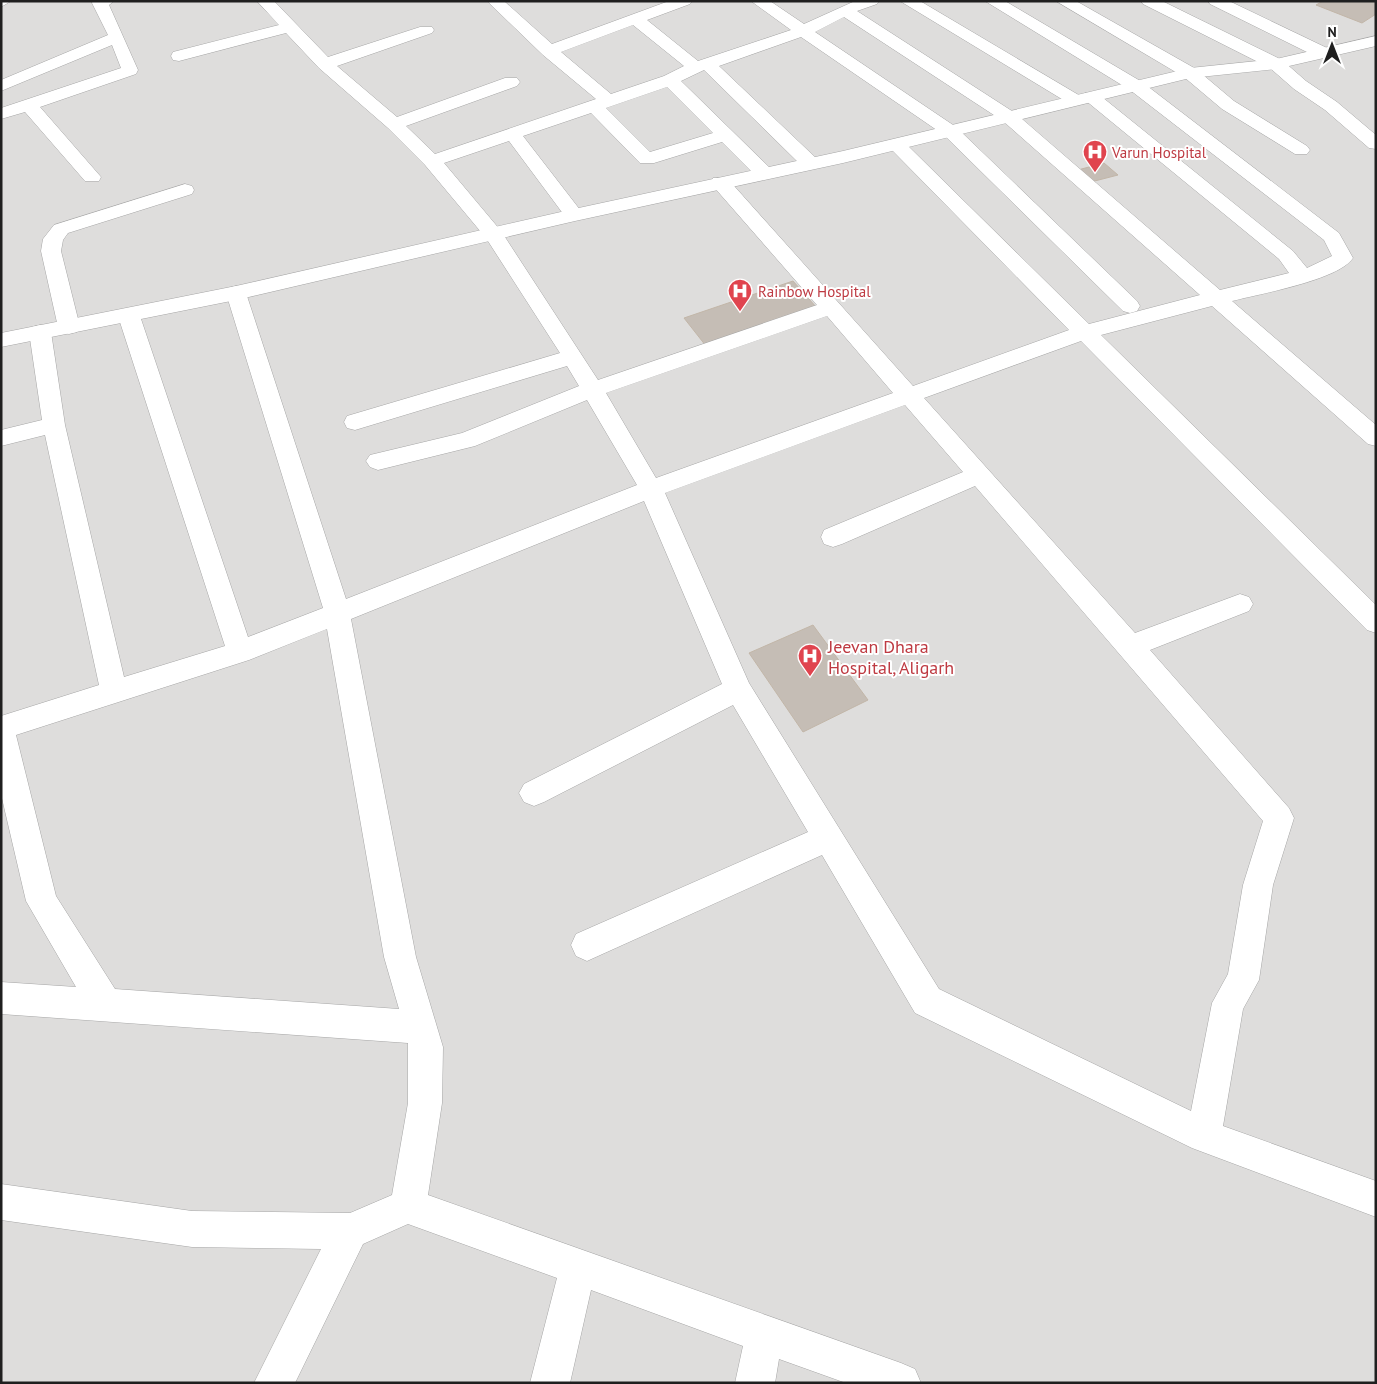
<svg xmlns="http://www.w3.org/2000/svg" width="1377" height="1384" viewBox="0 0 1377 1384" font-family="'PT Sans',sans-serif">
<rect width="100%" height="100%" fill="#f0eee6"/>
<path fill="#dedddc" d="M 1,1 L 1376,1 L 1376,1383 L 1,1383 Z"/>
<path fill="#c5bdb5" stroke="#c2b6a8" d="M 1323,1 L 1376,1 L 1376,14 L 1362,23 L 1316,5 Z
M 1104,163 L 1118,175 L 1087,183 L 1074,171 Z
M 793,281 L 817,308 L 706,346 L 684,318 Z
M 813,625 L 868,700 L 803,732 L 749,653 Z"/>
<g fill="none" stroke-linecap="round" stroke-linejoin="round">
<defs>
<path id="minor" d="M 1,1 L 11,1 L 1,7 Z
M 93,1 L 114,1 L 109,5 L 138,70 L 136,74 L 40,107 L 101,177 L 99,181 L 85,181 L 25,112 L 1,119 L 1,108 L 121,68 L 112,45 L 1,91 L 1,80 L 108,35 L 92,3 Z
M 257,1 L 274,1 L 328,57 L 420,27 L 432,27 L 434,30 L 432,33 L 337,66 L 397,117 L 505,78 L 517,78 L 520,82 L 517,86 L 406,126 L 435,154 L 596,99 L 543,55 L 487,1 L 504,1 L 552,44 L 669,1 L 692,1 L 690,4 L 647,20 L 698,61 L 791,30 L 751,1 L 770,1 L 804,24 L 855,1 L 879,1 L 877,4 L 857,11 L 1015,113 L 1220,290 L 1289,273 L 1279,259 L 1085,100 L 1082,104 L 1070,104 L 900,1 L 920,1 L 1082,97 L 1085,93 L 1097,93 L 1293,251 L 1307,268 L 1332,256 L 1324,240 L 1130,90 L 985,1 L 1005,1 L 1142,82 L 1339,233 L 1353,258 C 1339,280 1259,294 1232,301 L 1376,425 L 1376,446 L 1368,444 L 1212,306 L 1101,335 L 1376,605 L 1376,633 L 1367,630 L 1081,341 L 924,398 L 1135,633 L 1240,594 L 1249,597 L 1253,604 L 1249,611 L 1150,650 L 1289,808 L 1294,818 L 1273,885 L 1259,980 L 1243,1009 L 1223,1126 L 1376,1181 L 1376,1217 L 1192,1148 L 915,1013 L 822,855 L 598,956 L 587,961 L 576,956 L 571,945 L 576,934 L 808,832 L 733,705 L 544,802 L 534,806 L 524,802 L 519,793 L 524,784 L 722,684 L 644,501 L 351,619 L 416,957 L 443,1047 L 442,1103 L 428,1195 L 901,1363 L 915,1369 L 921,1383 L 846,1383 L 779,1359 L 775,1383 L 735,1383 L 743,1346 L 591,1290 L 570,1383 L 530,1383 L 557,1278 L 408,1224 L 363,1244 L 295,1383 L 254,1383 L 321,1249 L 192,1247 L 1,1220 L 1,1184 L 192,1211 L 350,1213 L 392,1195 L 408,1103 L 408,1043 L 1,1014 L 1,982 L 76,987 L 26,901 L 1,794 L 1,716 L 99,685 L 45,435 L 1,446 L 1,430 L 42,420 L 29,332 L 32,327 L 40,325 L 48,327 L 51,332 L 65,425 L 124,677 L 225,646 L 118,316 L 122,311 L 129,309 L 136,311 L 140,316 L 248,637 L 323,608 L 226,293 L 229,288 L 236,286 L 243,288 L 246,293 L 346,599 L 637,485 L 587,400 L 475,446 L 378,470 L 370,467 L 366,461 L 370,455 L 462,433 L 579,386 L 567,366 L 355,430 L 347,428 L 344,422 L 347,416 L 560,353 L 486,238 L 425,165 L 388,128 L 319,68 L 286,33 L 179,61 L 173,60 L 171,56 L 173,52 L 279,25 ZM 844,17 L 1003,121 L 1200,295 L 1089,324 L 902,140 L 890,140 L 887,144 L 890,148 L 1069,330 L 913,386 L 727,178 L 713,178 L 711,182 L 713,186 L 817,305 L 598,380 L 501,231 L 444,163 L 509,141 L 567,219 L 581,219 L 584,215 L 523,136 L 591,113 L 640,163 L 654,163 L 722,142 L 757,177 L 771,177 L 773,173 L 771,169 L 681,81 L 704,70 L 804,168 L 818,168 L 820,164 L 818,160 L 719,66 L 801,37 L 944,135 L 1123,311 L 1130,313 L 1137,311 L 1140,306 L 1137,301 L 956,127 L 815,32 ZM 633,25 L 684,66 L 664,76 L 611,94 L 561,52 ZM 667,87 L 713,133 L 650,152 L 606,108 ZM 827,316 L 893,393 L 656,478 L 606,393 ZM 905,405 L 963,472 L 824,530 L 821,537 L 824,544 L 833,547 L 842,544 L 975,486 L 1263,821 L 1243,885 L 1228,974 L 1212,1003 L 1191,1111 L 939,989 L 749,683 L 665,493 ZM 327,629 L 384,957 L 399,1009 L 115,989 L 56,896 L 16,735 L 249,660 Z
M 1056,1 L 1076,1 L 1196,69 L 1234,101 L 1307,146 L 1310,150 L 1307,154 L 1295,154 L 1222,109 L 1184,77 Z
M 1141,1 L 1162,1 L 1282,60 L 1306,81 L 1337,102 L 1376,135 L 1376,149 L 1369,148 L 1325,110 L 1294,89 L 1270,68 L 1143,4 Z
M 1208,1 L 1229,1 L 1327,48 L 1329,52 L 1327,56 L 1315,56 L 1210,4 Z
M 185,184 L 192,186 L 194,190 L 192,194 L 68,233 L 63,240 L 61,251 L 80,327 L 77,332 L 69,334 L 61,332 L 58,327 L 41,251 L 43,239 L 54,225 Z"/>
<path id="tertiary" d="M 1376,36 L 1376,46 L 1276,69 L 1190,78 L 843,163 L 575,221 L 236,300 L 1,347 L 1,333 L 236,286 L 574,209 L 843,151 L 1190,68 L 1276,59 Z"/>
</defs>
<use href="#minor" stroke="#a6a6a6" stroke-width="1"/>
<use href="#tertiary" stroke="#a6a6a6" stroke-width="1"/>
<use href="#minor" fill="#fff" fill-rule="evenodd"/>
<use href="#tertiary" fill="#fff" fill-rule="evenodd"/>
</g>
<defs>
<symbol id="hospital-pin" viewBox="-11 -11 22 30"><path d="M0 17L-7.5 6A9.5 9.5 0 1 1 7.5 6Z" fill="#e0444e" stroke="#fff"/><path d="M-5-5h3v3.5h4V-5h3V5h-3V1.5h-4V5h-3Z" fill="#fff"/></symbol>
</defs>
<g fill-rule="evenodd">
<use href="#hospital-pin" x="1081" y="138" width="28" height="38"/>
<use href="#hospital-pin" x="726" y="277" width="28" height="38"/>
<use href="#hospital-pin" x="796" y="642" width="28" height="38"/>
</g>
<g text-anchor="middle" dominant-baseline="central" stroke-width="4" stroke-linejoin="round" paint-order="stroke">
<g font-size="15" fill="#be3a42" stroke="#fff" text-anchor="start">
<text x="1112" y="152">Varun Hospital</text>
<text x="758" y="291">Rainbow Hospital</text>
</g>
<g font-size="18" fill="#be3a42" stroke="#fff" text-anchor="start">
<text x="828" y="646">Jeevan Dhara<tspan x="828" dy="21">Hospital, Aligarh</tspan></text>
</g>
</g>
<rect width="1377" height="1384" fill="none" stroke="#1f1f1f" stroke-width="5"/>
<g transform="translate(1332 45)" stroke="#ffffff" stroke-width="4" paint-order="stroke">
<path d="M0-4L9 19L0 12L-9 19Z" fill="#1f1f1f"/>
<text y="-8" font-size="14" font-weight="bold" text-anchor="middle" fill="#1f1f1f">N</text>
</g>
</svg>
